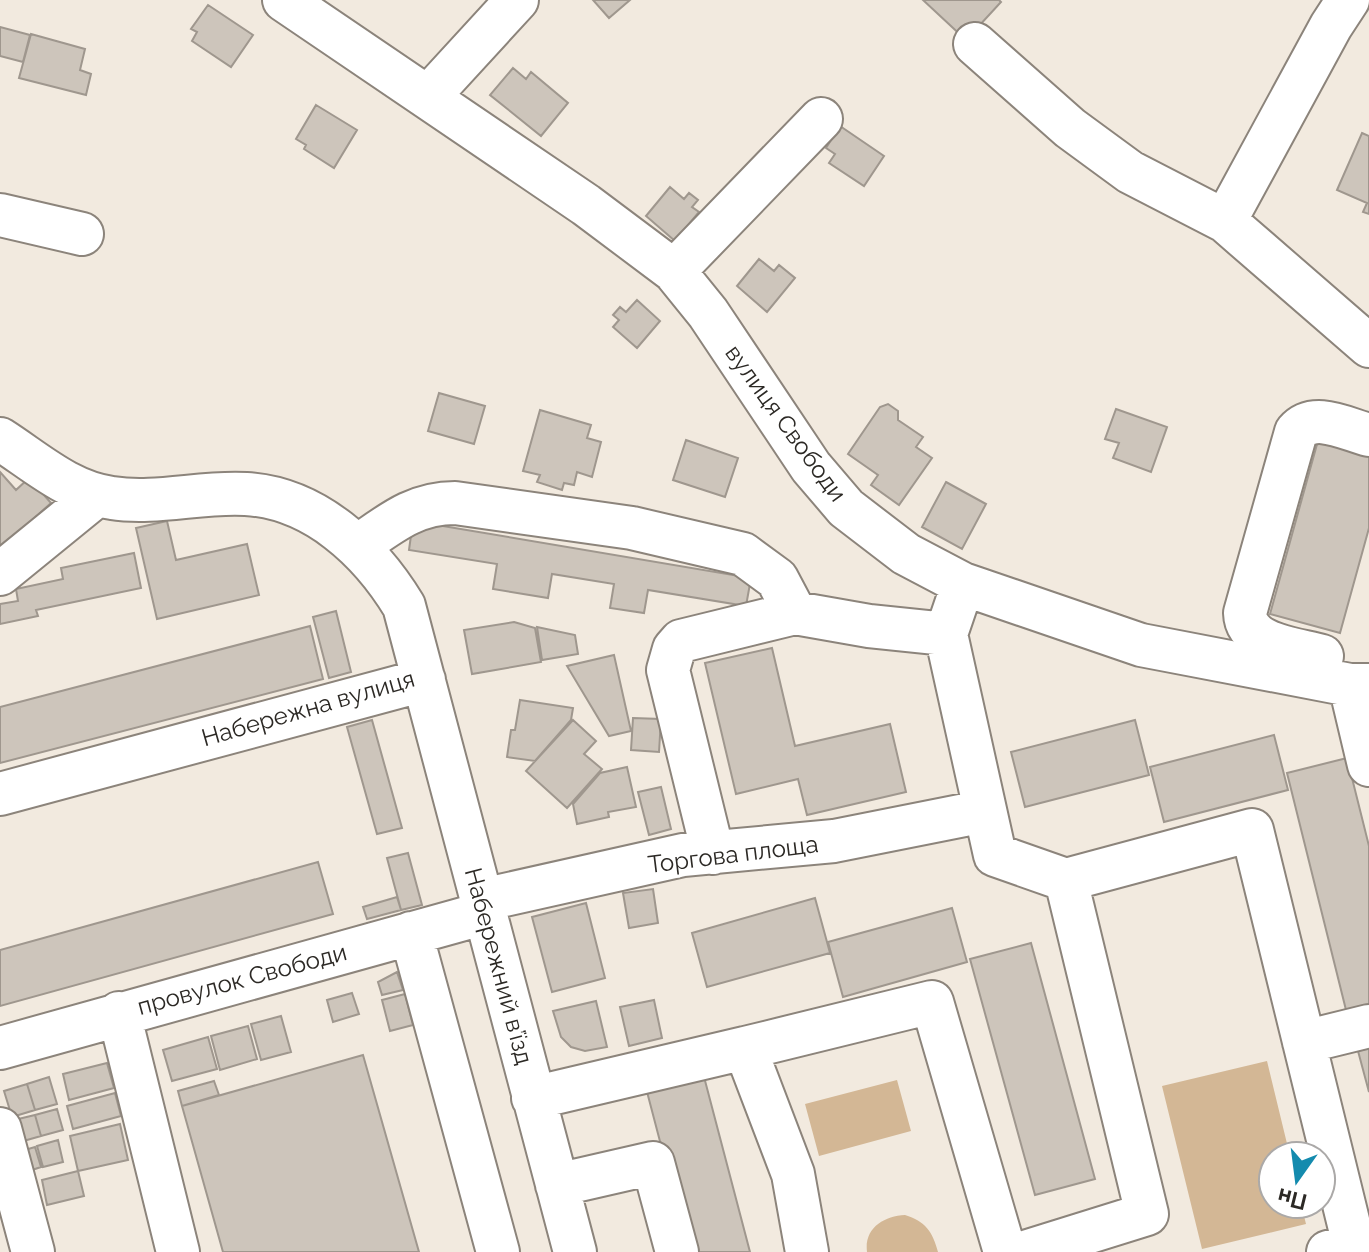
<svg xmlns="http://www.w3.org/2000/svg" width="1369" height="1252" viewBox="0 0 1369 1252" font-family="Raleway,sans-serif">
<rect width="100%" height="100%" fill="#f2eadf"/>
<path fill="#d3b795" d="M 1267,1061 L 1290,1156 L 1273,1156 L 1273,1204 L 1301,1204 L 1306,1224 L 1202,1249 L 1162,1086 Z
M 897,1080 L 911,1131 L 819,1156 L 805,1104 Z
M 905,1215 C 925,1221 933,1232 938,1252 L 867,1252 C 864,1228 884,1216 905,1215 Z"/>
<path fill="#cdc5bb" stroke="#9f978e" stroke-width="2" d="M 593,0 L 630,0 L 609,18 Z
M 923,0 L 999,0 L 1001,2 L 966,40 Z
M 208,5 L 253,35 L 231,67 L 192,41 L 197,32 L 191,29 Z
M 0,27 L 30,35 L 23,62 L 0,56 Z
M 31,34 L 85,49 L 80,70 L 91,74 L 86,95 L 19,78 Z
M 513,68 L 526,79 L 531,72 L 568,103 L 541,136 L 490,95 Z
M 316,105 L 357,130 L 334,168 L 304,149 L 306,145 L 296,139 Z
M 840,126 L 884,156 L 864,186 L 829,163 L 835,154 L 826,148 Z
M 1362,133 L 1369,136 L 1369,214 L 1363,212 L 1367,203 L 1337,190 Z
M 670,187 L 684,199 L 689,193 L 698,200 L 692,207 L 699,212 L 675,241 L 646,216 Z
M 759,259 L 774,271 L 779,265 L 795,278 L 767,312 L 737,286 Z
M 637,300 L 660,321 L 637,348 L 613,327 L 619,320 L 613,315 L 620,307 L 626,312 Z
M 439,393 L 485,406 L 474,444 L 428,431 Z
M 888,404 L 898,411 L 898,420 L 923,437 L 916,447 L 932,458 L 899,505 L 871,485 L 878,475 L 848,454 L 880,407 Z
M 1116,409 L 1167,427 L 1151,472 L 1113,458 L 1119,443 L 1105,439 Z
M 540,410 L 591,425 L 587,438 L 601,442 L 592,477 L 577,472 L 574,485 L 564,483 L 562,490 L 537,482 L 540,475 L 523,471 Z
M 1319,437 L 1369,451 L 1369,528 L 1340,633 L 1270,614 Z
M 686,440 L 738,458 L 725,497 L 673,480 Z
M 0,472 L 16,490 L 29,478 L 51,503 L 0,549 Z
M 946,482 L 986,504 L 962,549 L 922,527 Z
M 167,521 L 176,560 L 247,544 L 259,595 L 157,619 L 136,528 Z
M 413,521 L 751,578 L 746,606 L 648,590 L 644,613 L 610,608 L 614,584 L 552,574 L 548,598 L 493,589 L 497,564 L 409,550 Z
M 134,553 L 141,588 L 36,610 L 38,616 L 0,624 L 0,604 L 18,601 L 16,589 L 63,579 L 61,568 Z
M 336,611 L 351,672 L 329,678 L 313,617 Z
M 514,622 L 535,628 L 541,662 L 472,674 L 464,630 Z
M 310,626 L 323,679 L 0,763 L 0,707 Z
M 537,627 L 575,635 L 578,654 L 542,660 Z
M 772,648 L 795,746 L 890,724 L 906,792 L 807,815 L 798,779 L 736,794 L 705,663 Z
M 614,655 L 631,731 L 609,736 L 567,666 Z
M 520,700 L 573,708 L 571,720 L 535,761 L 507,757 L 511,730 L 515,730 Z
M 633,718 L 661,719 L 659,752 L 631,750 Z
M 372,720 L 402,828 L 377,834 L 347,727 Z
M 573,720 L 596,741 L 584,754 L 602,769 L 567,808 L 526,771 Z
M 1135,720 L 1149,775 L 1025,807 L 1011,752 Z
M 1274,735 L 1288,790 L 1164,822 L 1150,767 Z
M 1347,758 L 1369,846 L 1369,1013 L 1348,1018 L 1287,773 Z
M 627,767 L 636,807 L 608,812 L 609,817 L 577,824 L 573,804 L 600,773 Z
M 661,787 L 671,829 L 649,835 L 638,792 Z
M 408,853 L 422,905 L 401,910 L 387,858 Z
M 318,862 L 333,914 L 0,1006 L 0,950 Z
M 653,889 L 658,923 L 629,928 L 623,893 Z
M 397,897 L 401,910 L 367,919 L 363,907 Z
M 815,898 L 830,953 L 707,987 L 692,933 Z
M 586,903 L 605,978 L 552,992 L 532,917 Z
M 952,908 L 967,962 L 843,997 L 828,942 Z
M 1031,943 L 1095,1179 L 1035,1195 L 970,959 Z
M 397,972 L 403,990 L 382,995 L 378,982 Z
M 352,993 L 359,1014 L 333,1022 L 327,1000 Z
M 405,994 L 413,1025 L 390,1031 L 382,1000 Z
M 654,1000 L 662,1038 L 629,1046 L 620,1007 Z
M 596,1001 L 607,1047 L 585,1051 L 571,1047 L 561,1037 L 553,1011 Z
M 281,1016 L 291,1052 L 261,1060 L 251,1024 Z
M 248,1026 L 257,1059 L 220,1070 L 211,1036 Z
M 208,1037 L 217,1069 L 172,1081 L 163,1050 Z
M 1369,1048 L 1369,1092 L 1358,1051 Z
M 363,1055 L 419,1252 L 223,1252 L 182,1106 Z
M 107,1063 L 114,1088 L 69,1100 L 63,1074 Z
M 703,1073 L 750,1252 L 689,1252 L 646,1088 Z
M 49,1077 L 57,1104 L 35,1110 L 27,1084 Z
M 214,1081 L 219,1095 L 182,1106 L 178,1091 Z
M 27,1084 L 35,1110 L 12,1117 L 4,1091 Z
M 115,1093 L 121,1116 L 73,1129 L 67,1106 Z
M 57,1109 L 63,1130 L 41,1136 L 35,1115 Z
M 35,1115 L 41,1136 L 20,1142 L 14,1120 Z
M 120,1124 L 128,1160 L 78,1171 L 70,1136 Z
M 58,1140 L 63,1162 L 43,1167 L 37,1146 Z
M 35,1147 L 41,1167 L 23,1173 L 18,1152 Z
M 78,1171 L 84,1196 L 47,1205 L 42,1180 Z"/>
<g fill="none" stroke-linecap="round" stroke-linejoin="round">
<defs>
<path id="minor" d="M 284,0 L 586,205 L 674,271 L 708,313 L 811,467 L 846,508 L 906,554 L 963,584 L 1141,645 L 1350,685 L 1369,685
M 975,44 L 1070,128 L 1130,172 L 1225,221 L 1369,346
M 428,97 L 517,0
M 0,215 L 82,234
M 1225,221 L 1331,26 L 1348,0
M 674,271 L 821,119
M 0,439 C 36,462 68,492 112,498 C 156,505 202,491 246,494 C 315,498 370,550 404,606 L 575,1252
M 358,546 C 390,524 414,503 455,503 L 632,528 L 743,554 L 777,579 L 795,613 L 869,626 L 946,634
M 0,574 L 97,495
M 963,584 L 946,634 L 995,855 L 1066,880 L 1252,830 L 1354,1245 L 1328,1252
M 1322,656 C 1298,649 1246,646 1245,613 L 1296,432 C 1314,411 1346,429 1369,435
M 1350,685 L 1369,765
M 0,794 L 424,680
M 713,853 L 668,670 L 674,649 L 681,641 L 795,613
M 482,900 L 683,855 L 834,841 L 985,811
M 411,933 L 498,1252
M 119,1013 L 178,1252
M 1304,1042 L 1369,1026
M 0,1048 L 485,913
M 745,1048 L 932,1002 L 1005,1252
M 533,1098 L 745,1048 L 793,1174 L 807,1252
M 0,1129 L 33,1252
M 557,1185 L 653,1163 L 677,1252
M 1025,1252 L 1147,1214 L 1066,880"/>
</defs>
<use href="#minor" stroke="#8c847b" stroke-width="46"/>
<use href="#minor" stroke="#fff" stroke-width="42"/>
</g>
<g text-anchor="middle" dominant-baseline="central" stroke-width="6" stroke-linejoin="round" paint-order="stroke">
<g font-size="24" fill="#2c2925" stroke="#fff">
<text transform="translate(786 423) rotate(54)">вулиця Свободи</text>
<text transform="translate(308 708) rotate(-16)">Набережна вулиця</text>
<text transform="translate(733 854) rotate(-7)">Торгова площа</text>
<text transform="translate(499 966) rotate(75)">Набережний в’їзд</text>
<text transform="translate(242 979) rotate(-15)">провулок Свободи</text>
</g>
</g>
<g transform="translate(1297 1180) rotate(194)"><circle r="38" fill="#ffffff" stroke="#aba9a8" stroke-width="2"/>
<path d="M0-6L14 30L0 20L-14 30Z" fill="#148bae"/>
<text y="-12" font-size="22" font-weight="bold" text-anchor="middle" fill="#2c2925">Пн</text>
</g>
</svg>
